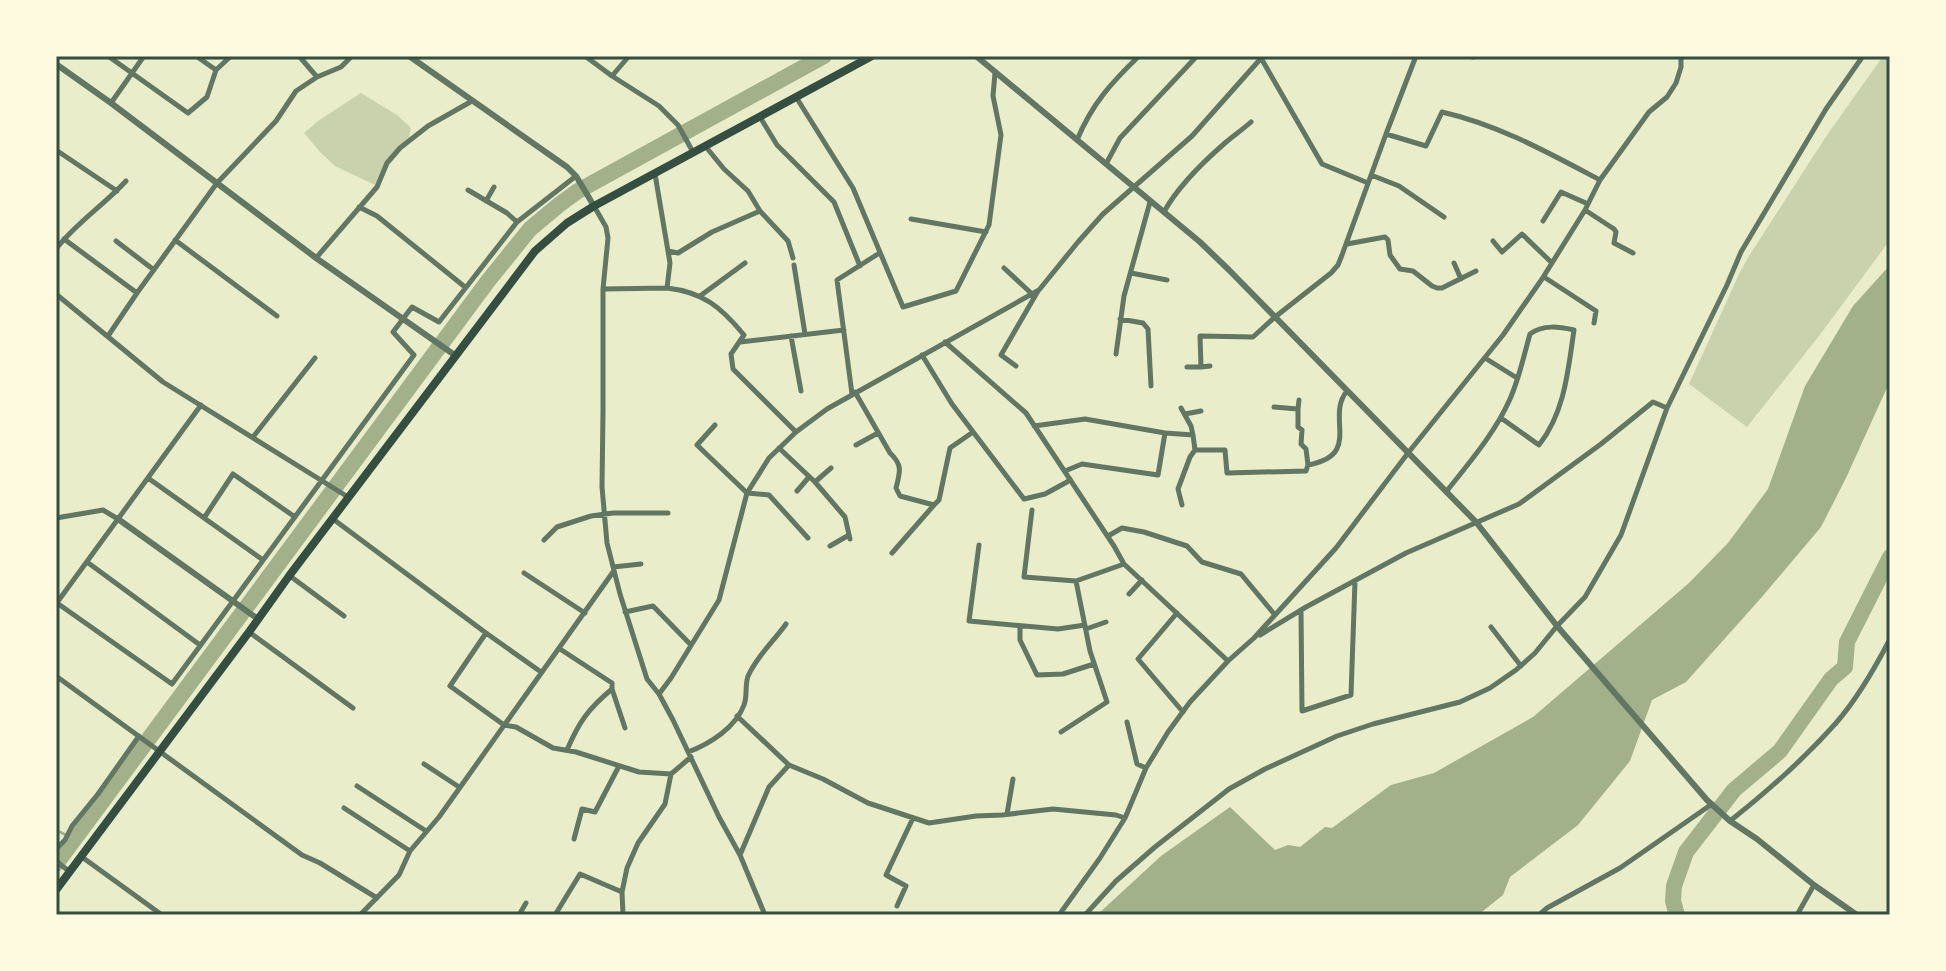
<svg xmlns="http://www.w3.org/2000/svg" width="1946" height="971" viewBox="0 0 1946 971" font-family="'IBM Plex Sans',sans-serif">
<rect width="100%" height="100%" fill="#e9edc9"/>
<path fill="#cad2ad" d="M 1883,56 L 1890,56 L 1890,240 L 1819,336 L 1747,427 L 1689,384 L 1739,274 L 1749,256 L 1825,138 Z
M 361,93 L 397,115 L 411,128 L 409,138 L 385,163 L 375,185 L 335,166 L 320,152 L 304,133 L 318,121 Z"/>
<path fill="#a3b18a" d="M 1890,265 L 1890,381 L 1846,478 L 1821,527 L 1761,598 L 1686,682 L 1652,700 L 1630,761 L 1578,825 L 1510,877 L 1503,895 L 1478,915 L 1097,915 L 1161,856 L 1230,807 L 1275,850 L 1288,845 L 1300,847 L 1325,827 L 1332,828 L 1391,785 L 1434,773 L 1533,717 L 1689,583 L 1728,543 L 1768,489 L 1805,386 L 1853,306 Z"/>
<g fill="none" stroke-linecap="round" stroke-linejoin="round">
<path stroke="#a3b18a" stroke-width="3" d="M 56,830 L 74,839"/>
<path stroke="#a3b18a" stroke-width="16" d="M 56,864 L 488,281 L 530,229 L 560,204 L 578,191 L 824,56
M 1677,915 L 1673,901 L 1674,886 L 1686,852 L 1734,790 L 1780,751 L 1831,679 L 1845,667 L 1847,642 L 1890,557"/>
<path stroke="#617663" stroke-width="5" d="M 108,56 L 188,113 L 207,97 L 216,70 L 231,56
M 196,56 L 216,70
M 299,56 L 317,77
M 585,56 L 612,76 L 659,106 L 678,125 L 693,152
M 1466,56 L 1474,57
M 1261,58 L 1322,164 L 1368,183
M 612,76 L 629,56
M 796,97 L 853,188 L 903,307 L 956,291 L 989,225 L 1001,135 L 993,96 L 995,73
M 111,103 L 144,56
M 760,117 L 777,145 L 834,202 L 860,266
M 1386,134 L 1416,56
M 1077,140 C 1092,104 1111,83 1139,56
M 706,147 L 724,169 L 748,191 L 760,211 L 788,241 L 793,258
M 56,150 L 117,191
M 1106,164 L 1120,138 L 1197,56
M 655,174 L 670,263 L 667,288 C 703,292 721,307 744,335 L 731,354 L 733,369 L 796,432
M 1371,175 L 1399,186 L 1444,217
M 468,190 L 507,213 L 517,222
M 486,201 L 494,187
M 594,206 L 606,227 L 608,238 L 603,289 L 603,412 L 602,487 L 607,543 L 620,594 L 647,679 L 659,694 L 673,720 L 719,817 L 740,855 L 765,915
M 359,207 L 377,216 L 465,287
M 1585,210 L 1614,229 L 1616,232 L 1614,243 L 1633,253
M 1164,212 C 1178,186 1202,163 1225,143 C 1233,136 1242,130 1251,122
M 911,219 L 986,232
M 1543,221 L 1561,192 L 1588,204
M 64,239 L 137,293
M 175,240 L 277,316
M 116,241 L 154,270
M 1493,241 L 1502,252 L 1522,234 L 1552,263
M 1347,244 L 1385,237 L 1388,240 L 1390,255 L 1400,269 L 1413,271 L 1432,286 L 1437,288 L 1442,288 L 1476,271
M 56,249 C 76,223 104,205 126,181
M 668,251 L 678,253 L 712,232 L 760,211
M 316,258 L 377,187 L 387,163 L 400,148 L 428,126 L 472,101
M 1454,263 L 1461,279
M 794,265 L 805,334
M 1004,268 L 1032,294
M 1131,273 L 1167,280
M 1544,277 L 1596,311 L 1594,323
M 604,289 L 667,288
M 56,294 L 163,382 L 348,497
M 700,296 L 745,263
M 1120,319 L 1143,323 L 1148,329 L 1151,386
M 108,336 L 137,293 L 217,183 L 276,121 L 296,91 L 317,77 L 341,67 L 352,56
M 791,336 L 801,391
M 740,342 L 844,330
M 945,342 L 1026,413 L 1114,546 L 1124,564 L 1228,661
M 1116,354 L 1124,296 L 1150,202
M 922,355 L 952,404 L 1024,499 L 1045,494 L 1067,482 L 1070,479
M 1485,358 L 1517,378
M 1016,366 L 1001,355 L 1038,291
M 1187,367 L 1201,367 L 1200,336 L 1253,337 L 1275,317 L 1331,273 L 1338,265 L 1342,255 L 1386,134 L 1426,146 L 1442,112 C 1499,125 1549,153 1600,180
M 1201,367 L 1210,366
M 855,392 L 890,453 C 903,465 900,472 896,488 L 900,496 L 934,505 L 892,553
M 852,394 L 837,280 L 878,254
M 1274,407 L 1298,409 L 1298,427 L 1302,430 L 1301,444 L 1306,449 L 1308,465 C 1363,455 1325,417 1347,391
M 1181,408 L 1191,426 L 1193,435
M 1298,409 L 1299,400
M 1185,414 L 1201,411
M 715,425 L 697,445 L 747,493 L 769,495 L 808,538
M 1034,426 L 1085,419 L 1165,433 L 1158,475 L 1082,464 L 1065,471
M 1165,433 L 1193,435 L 1195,450 L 1225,450 L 1227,473 L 1306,471 L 1308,465
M 253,437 L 315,358
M 856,445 L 878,433
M 779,448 L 815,482 L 845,517 L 850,539
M 148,478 L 263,560
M 815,482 L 831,468
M 797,491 L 809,477
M 1446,492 C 1469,463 1495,433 1510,399 C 1519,379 1524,355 1530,334 C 1543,324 1560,327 1574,330 C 1568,370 1565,412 1539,445 L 1501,418
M 934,505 L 939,500 L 950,448 L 973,432
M 1182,505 L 1178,489 L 1190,457 L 1195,450
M 1032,510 L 1024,577 L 1076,581 L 1124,564
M 56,518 L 103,510 L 118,519
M 204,518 L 233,474 L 295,517
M 333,519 L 486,633 L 450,686 L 504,725 L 516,727 L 553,748 L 576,752 L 639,772 L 671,774 L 691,757
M 1108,536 L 1122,528 L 1144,532 L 1187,546 L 1202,562 L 1241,574 L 1275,615
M 544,540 L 557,527 L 591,516 L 613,513 L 668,513
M 979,545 L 969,621 L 1058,629 L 1085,625
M 830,546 L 849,535
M 87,562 L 200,645
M 613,567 L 641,564
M 524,573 L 585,613
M 290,576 L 344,616
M 1129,594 L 1142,580
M 57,603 L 172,684 L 414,355 L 393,332 L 412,307 L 439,322 L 517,222 L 576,176
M 56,604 L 201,405
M 1301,611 L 1302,711 L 1351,695 L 1355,581
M 625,612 L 653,606 L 691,645
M 1177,613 L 1138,659 L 1183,712
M 1020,626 L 1020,640 L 1037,675 L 1063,674 L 1094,664
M 1491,627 L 1521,666
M 1086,629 L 1106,622
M 249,632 L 353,708
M 486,633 L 541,672
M 1260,635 L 1306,607 L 1406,553 L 1519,504 L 1601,444 L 1653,402 L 1667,408
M 560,649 L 612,683 L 612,689 C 588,709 579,722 567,750
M 56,676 L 302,855 L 320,863 L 377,898
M 612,689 L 625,728
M 659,694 L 671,678 L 719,600 L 747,493 L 769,458 L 796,432 L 827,409 L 1039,290 L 1078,242 L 1103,214 L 1192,136 L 1263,56
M 737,716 L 789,765
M 1127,722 L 1137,764 L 1146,768
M 1061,732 L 1107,702 L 1090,651 L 1076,581
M 688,752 C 710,744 736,727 744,705 C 748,695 744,683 749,674 C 758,655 774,641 786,624
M 424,764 L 459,787
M 357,786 L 426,831
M 344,808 L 410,851
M 1007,814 L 1013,779
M 1730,821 C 1768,791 1804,759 1836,723 C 1857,699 1875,668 1890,639
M 574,839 L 582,809 L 595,812 L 619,766
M 56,849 L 65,840 L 72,826 L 98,794 L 139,736
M 740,855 L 769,787 L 789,765 L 823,779 L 868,803 L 929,823 L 976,816 L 1002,815 L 1053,809 L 1116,815 L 1125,818
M 82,857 L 162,915
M 56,861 L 70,872
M 897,906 L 906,886 L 886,875 L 913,818
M 360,915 L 399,875 L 410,851 L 439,817 L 613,572
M 519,915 L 526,903
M 555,915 L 580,874 L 622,892
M 623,915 L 622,892 L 627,868 L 638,843 L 665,804 L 671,774
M 1059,915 L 1100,858 L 1125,818 L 1146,768 L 1168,732 L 1190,702 L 1228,661 L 1254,638 L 1336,548 L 1408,453 L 1503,335 L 1542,279 L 1585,210 L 1600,180 L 1649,112 L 1667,97 L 1676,83 L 1681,67 L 1681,56
M 1085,915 L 1116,881 L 1155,847 L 1229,789 L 1265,769 L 1337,736 L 1373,724 L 1460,702 L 1490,688 L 1516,670 L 1535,653 L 1557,626 L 1585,597 L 1621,535 L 1667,408 L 1727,285 L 1741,252 L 1826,109 L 1863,56
M 1539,915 L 1547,908 L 1620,868 L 1712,804
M 1797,915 L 1814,885"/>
<path stroke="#617663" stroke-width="6" d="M 409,56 L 567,167 L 576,176 L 594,206
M 976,56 L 1200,242 L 1229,270 L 1476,522 L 1557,626 L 1707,800 L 1730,821 L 1757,839 L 1814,885 L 1857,915
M 56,64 L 111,103 L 316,258 L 456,356
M 118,519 L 258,619"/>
<path stroke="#344e41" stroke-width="8" d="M 56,890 L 249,632 L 289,576 L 535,251 L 567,223 L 594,206 L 872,56"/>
</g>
<rect width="1946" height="971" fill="none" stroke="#fefae0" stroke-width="116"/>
<rect x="58" y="58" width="1830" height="855" fill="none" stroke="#344e41" stroke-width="3"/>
</svg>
